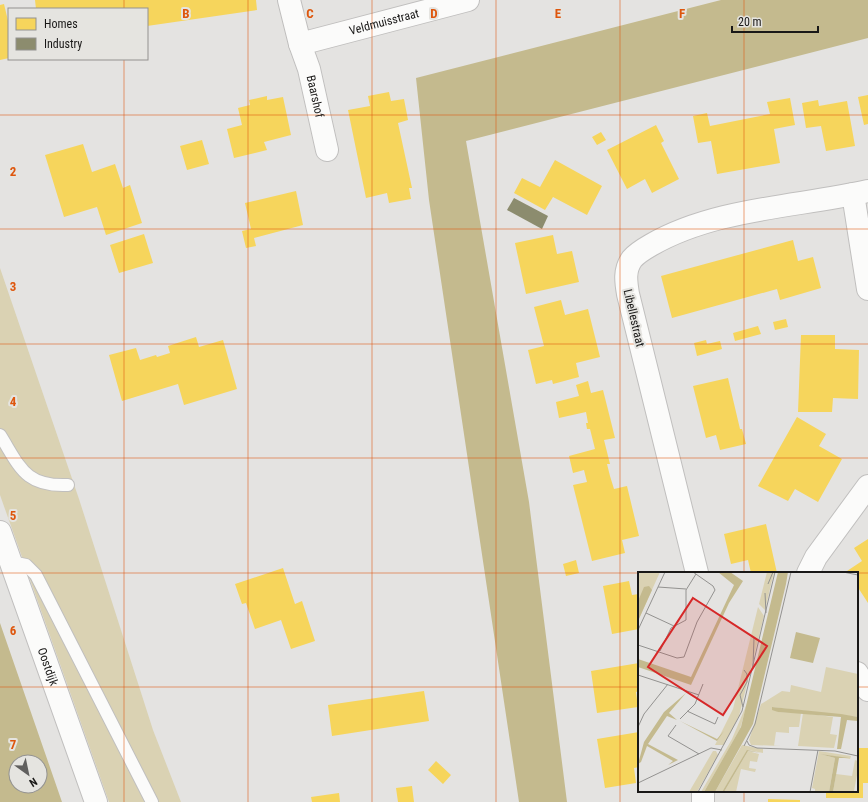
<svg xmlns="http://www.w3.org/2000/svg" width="868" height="802" viewBox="0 0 868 802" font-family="'Roboto Condensed',sans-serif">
<rect width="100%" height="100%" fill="#e4e3e1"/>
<path fill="#dad2b3" d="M 0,268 L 79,499 L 153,730 L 181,802 L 109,802 L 0,495 Z"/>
<path fill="#c4ba8e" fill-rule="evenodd" d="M 721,0 L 868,0 L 868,38 L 466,141 L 529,502 L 567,802 L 519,802 L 429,200 L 416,78 Z
M 0,623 L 62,802 L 0,802 ZM 16,762 L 40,762 L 40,786 L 16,786 Z"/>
<path fill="#f6d55c" d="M 35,0 L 256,0 L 257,10 L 147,26 L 147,9 L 36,9 Z
M 4,4 L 9,25 L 9,58 L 0,60 L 0,5 Z
M 389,92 L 391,101 L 404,99 L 408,120 L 398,123 L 412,188 L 409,188 L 411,199 L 389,203 L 387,193 L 366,198 L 348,110 L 370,106 L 368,96 Z
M 868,95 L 868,124 L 864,125 L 858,97 Z
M 267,96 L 267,100 L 283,97 L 291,135 L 264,142 L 267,150 L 234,158 L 227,129 L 242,125 L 238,108 L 250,105 L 249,100 Z
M 790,98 L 795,125 L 774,129 L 780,163 L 717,174 L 711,141 L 698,143 L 693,116 L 707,113 L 710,126 L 770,114 L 767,102 Z
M 818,100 L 819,106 L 847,101 L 855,146 L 826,151 L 821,126 L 806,128 L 802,103 Z
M 656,125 L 664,141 L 661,143 L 679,179 L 652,193 L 645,179 L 627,189 L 607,150 Z
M 601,132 L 606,140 L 597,145 L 592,137 Z
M 202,140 L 209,164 L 187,170 L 180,146 Z
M 83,144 L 92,172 L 115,164 L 123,188 L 130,185 L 142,223 L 106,235 L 97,207 L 64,217 L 45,155 Z
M 555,160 L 602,186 L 587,215 L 553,197 L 545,210 L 514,193 L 522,178 L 540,187 Z
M 296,191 L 303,225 L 254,238 L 256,246 L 246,248 L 242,231 L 251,229 L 245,203 Z
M 144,234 L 153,263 L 119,273 L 110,245 Z
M 553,235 L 557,254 L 572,251 L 579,282 L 526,294 L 515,243 Z
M 793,240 L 798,261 L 813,257 L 821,288 L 780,300 L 777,289 L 672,318 L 661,276 Z
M 561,300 L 565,315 L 588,309 L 600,357 L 576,363 L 579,377 L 553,384 L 552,380 L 536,384 L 528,350 L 544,346 L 534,307 Z
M 786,319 L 788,327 L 775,330 L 773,322 Z
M 758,326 L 761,334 L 735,341 L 733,333 Z
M 801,335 L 835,335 L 835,349 L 859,350 L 858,399 L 833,398 L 832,412 L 798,412 Z
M 196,337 L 199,347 L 223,340 L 237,389 L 184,405 L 178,384 L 122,401 L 109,355 L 136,348 L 140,360 L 156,355 L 157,357 L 170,353 L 168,346 Z
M 706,340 L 707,344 L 720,341 L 722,349 L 697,356 L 694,343 Z
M 728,378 L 740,429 L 742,429 L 746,444 L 720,450 L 716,435 L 706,438 L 693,386 Z
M 588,381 L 591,393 L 603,390 L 615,438 L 604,440 L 610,464 L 607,464 L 610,476 L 614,489 L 627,486 L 639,536 L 622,540 L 625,553 L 592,561 L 573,485 L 587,482 L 584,470 L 573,473 L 569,456 L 595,449 L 590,429 L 587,429 L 586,423 L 588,423 L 586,412 L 559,418 L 556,402 L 579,396 L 576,385 Z
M 797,417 L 826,434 L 819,446 L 842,459 L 818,502 L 795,489 L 788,501 L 758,486 Z
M 766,524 L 777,573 L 751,573 L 748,560 L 731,564 L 724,534 Z
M 868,539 L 868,603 L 857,586 L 857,573 L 848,573 L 847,571 L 862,561 L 854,548 Z
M 576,560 L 579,573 L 566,576 L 563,564 Z
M 283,568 L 295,604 L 302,601 L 315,641 L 291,649 L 281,620 L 255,629 L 246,603 L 242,604 L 235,584 Z
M 629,581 L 632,595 L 639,594 L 639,629 L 612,634 L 603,586 Z
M 639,663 L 639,691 L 636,692 L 638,707 L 597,713 L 591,671 Z
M 424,691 L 429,721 L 332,736 L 328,705 Z
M 639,732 L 639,767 L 634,768 L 636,783 L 605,788 L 597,739 Z
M 857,748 L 868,748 L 868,783 L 863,783 L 863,798 L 826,798 L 826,791 L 857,791 Z
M 436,761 L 451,775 L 443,784 L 428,770 Z
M 412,786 L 414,802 L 398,802 L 396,788 Z
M 339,793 L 340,802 L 312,802 L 311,797 Z
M 768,799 L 800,800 L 800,802 L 768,802 Z"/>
<path fill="#8c8c6e" d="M 514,198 L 548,216 L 542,229 L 507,210 Z"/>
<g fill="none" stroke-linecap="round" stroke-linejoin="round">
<defs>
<path id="service" d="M 0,435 C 20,467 25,487 68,485
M 11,562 L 26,565 L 36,575 L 152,802"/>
<g id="minor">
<path id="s1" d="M 289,0 L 300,44 L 309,69 L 327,150"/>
<path id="s2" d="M 300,44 L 468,0"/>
<path d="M 853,194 L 868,289"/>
<path id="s3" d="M 0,532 L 96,802"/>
<path d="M 697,573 L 628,294 C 626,282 624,270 632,259 C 637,253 644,249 651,245 C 715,208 797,207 868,191"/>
<path d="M 808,573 L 816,557 L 868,486"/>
<path d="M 857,673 L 868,690"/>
<path d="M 703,802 L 703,791"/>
</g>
</defs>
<use href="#service" stroke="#c0bfbe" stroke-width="14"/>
<use href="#minor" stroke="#c0bfbe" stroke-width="24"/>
<use href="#service" stroke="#fbfbfa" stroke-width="12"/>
<use href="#minor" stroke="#fbfbfa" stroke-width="22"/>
</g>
<path fill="none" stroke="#de560d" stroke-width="1" stroke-opacity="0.55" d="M 124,0 L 124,9M 248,0 L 248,802M 372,0 L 372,802M 496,0 L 496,802M 620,0 L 620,802M 744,0 L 744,573M 124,59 L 124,802M 0,115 L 868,115M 0,229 L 868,229M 0,344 L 868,344M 0,458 L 868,458M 0,573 L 868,573M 0,687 L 639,687M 857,687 L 868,687M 744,791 L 744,802"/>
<g text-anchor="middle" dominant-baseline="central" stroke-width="4" stroke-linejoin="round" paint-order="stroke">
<g font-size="12" fill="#191817" stroke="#e5e4e0">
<text stroke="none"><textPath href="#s2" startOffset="87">Veldmuisstraat</textPath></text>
<text stroke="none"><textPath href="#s1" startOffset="100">Baarshof</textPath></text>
<text transform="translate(634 318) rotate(77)">Libellestraat</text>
<text stroke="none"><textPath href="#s3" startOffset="143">Oostdijk</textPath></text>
</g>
</g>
<g transform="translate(638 572)">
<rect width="220" height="220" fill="#e4e3e1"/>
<path d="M 0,0 L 22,0 L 0,49 ZM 129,0 L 136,0 L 127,38 L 121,32 ZM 120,35 L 126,44 L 101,144 L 86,173 L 77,173 L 95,137 ZM 188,95 L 220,102 L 220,145 L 134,135 L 140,140 L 163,141 L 161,155 L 151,155 L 151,161 L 138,160 L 136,174 L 143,174 L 113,173 L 111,168 L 123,132 L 144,119 L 152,120 L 153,113 L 183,120 ZM 110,129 L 102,157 L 66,220 L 63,220 L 94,167 ZM 165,141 L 195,145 L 192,162 L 199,163 L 196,176 L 160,174 ZM 104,173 L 125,177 L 125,181 L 110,178 L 84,220 L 77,220 ZM 75,179 L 78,179 L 80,183 L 59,220 L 51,220 ZM 110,179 L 121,182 L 119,190 L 112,189 L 111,196 L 118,197 L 117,200 L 103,197 L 98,220 L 86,220 ZM 181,179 L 213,184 L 212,187 L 182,182 L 197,186 L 191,220 L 177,220 L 177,217 L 174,216 ZM 217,188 L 220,189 L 220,198 L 216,219 L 195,220 L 198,202 L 214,204 Z" fill="#dad2b3"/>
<path d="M 80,0 L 92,0 L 105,9 L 91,31 L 53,113 L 0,95 L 0,87 L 53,105 L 96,13 ZM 140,0 L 150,0 L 148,12 L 115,152 L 77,220 L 66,220 L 103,155 ZM 11,14 L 14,18 L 0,49 L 0,29 L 6,15 ZM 158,60 L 182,66 L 175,91 L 152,86 ZM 48,121 L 31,141 L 39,148 L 29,144 L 10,172 L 40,188 L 30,193 L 35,189 L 9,174 L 3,190 L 0,192 L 6,170 L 26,140 ZM 134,135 L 203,142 L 220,145 L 220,149 L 209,148 L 203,177 L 199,177 L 203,145 L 140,140 L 134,138 ZM 42,149 L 79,167 L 86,159 L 79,169 ZM 109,178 L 123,181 L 110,179 L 86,220 L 84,220 ZM 182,182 L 211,186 L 201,186 L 195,220 L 191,220 L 197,186 Z" fill="#c4ba8e"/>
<path fill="none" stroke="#939290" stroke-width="1" d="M 205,0 L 220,3M 130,12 L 135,0M 20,15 L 48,17M 127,21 L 128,41M 8,41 L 36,54M 0,58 L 27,0M 0,73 L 39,86 L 46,85 L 59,50 L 77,18 L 75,14 L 55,0M 22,79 L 33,56 L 48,48 L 48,18 L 58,2M 115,94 L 116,66M 0,103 L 61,123M 105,135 L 102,123 L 109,110 L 109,102 L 106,98M 49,139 L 77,152 L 80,145M 42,147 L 57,132 L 65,112M 38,153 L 30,164 L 61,182M 0,155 L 6,142 L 30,112M 109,169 L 111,173 L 119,176 L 197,179 L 220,184M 106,174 L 117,152 L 153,0M 0,211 L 73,176 L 84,178M 60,220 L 104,139 L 137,0M 172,220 L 180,178"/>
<path fill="#d62828" fill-opacity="0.15" stroke="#d62828" stroke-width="2" d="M 55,26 L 129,74 L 85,143 L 10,95 Z"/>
<rect width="220" height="220" fill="none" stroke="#191817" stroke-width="2"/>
</g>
<g font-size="13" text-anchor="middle" font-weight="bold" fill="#de560d" stroke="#e5e4e0" stroke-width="4" stroke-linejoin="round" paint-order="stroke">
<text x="186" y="18">B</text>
<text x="310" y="18">C</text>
<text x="434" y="18">D</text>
<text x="558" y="18">E</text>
<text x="682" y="18">F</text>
<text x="13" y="176">2</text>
<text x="13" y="291">3</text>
<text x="13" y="406">4</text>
<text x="13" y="520">5</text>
<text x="13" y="635">6</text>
<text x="13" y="749">7</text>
</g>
<rect x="8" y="8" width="140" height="52" fill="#e5e4e0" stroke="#939290"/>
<rect x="16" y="18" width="20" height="12" fill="#f6d55c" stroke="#939290"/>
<text x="44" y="28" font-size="12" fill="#191817">Homes</text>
<rect x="16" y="38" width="20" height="12" fill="#8c8c6e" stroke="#939290"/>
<text x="44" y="48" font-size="12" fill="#191817">Industry</text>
<g transform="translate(28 774) rotate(147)"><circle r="19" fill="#e5e4e0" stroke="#939290"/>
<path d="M0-3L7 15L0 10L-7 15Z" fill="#605f5e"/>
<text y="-6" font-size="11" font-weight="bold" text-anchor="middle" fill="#191817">N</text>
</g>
<path d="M732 26v6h86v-6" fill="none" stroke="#191817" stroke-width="2"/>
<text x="738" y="26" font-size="12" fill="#191817" stroke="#e5e4e0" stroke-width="3" paint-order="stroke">20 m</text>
</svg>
